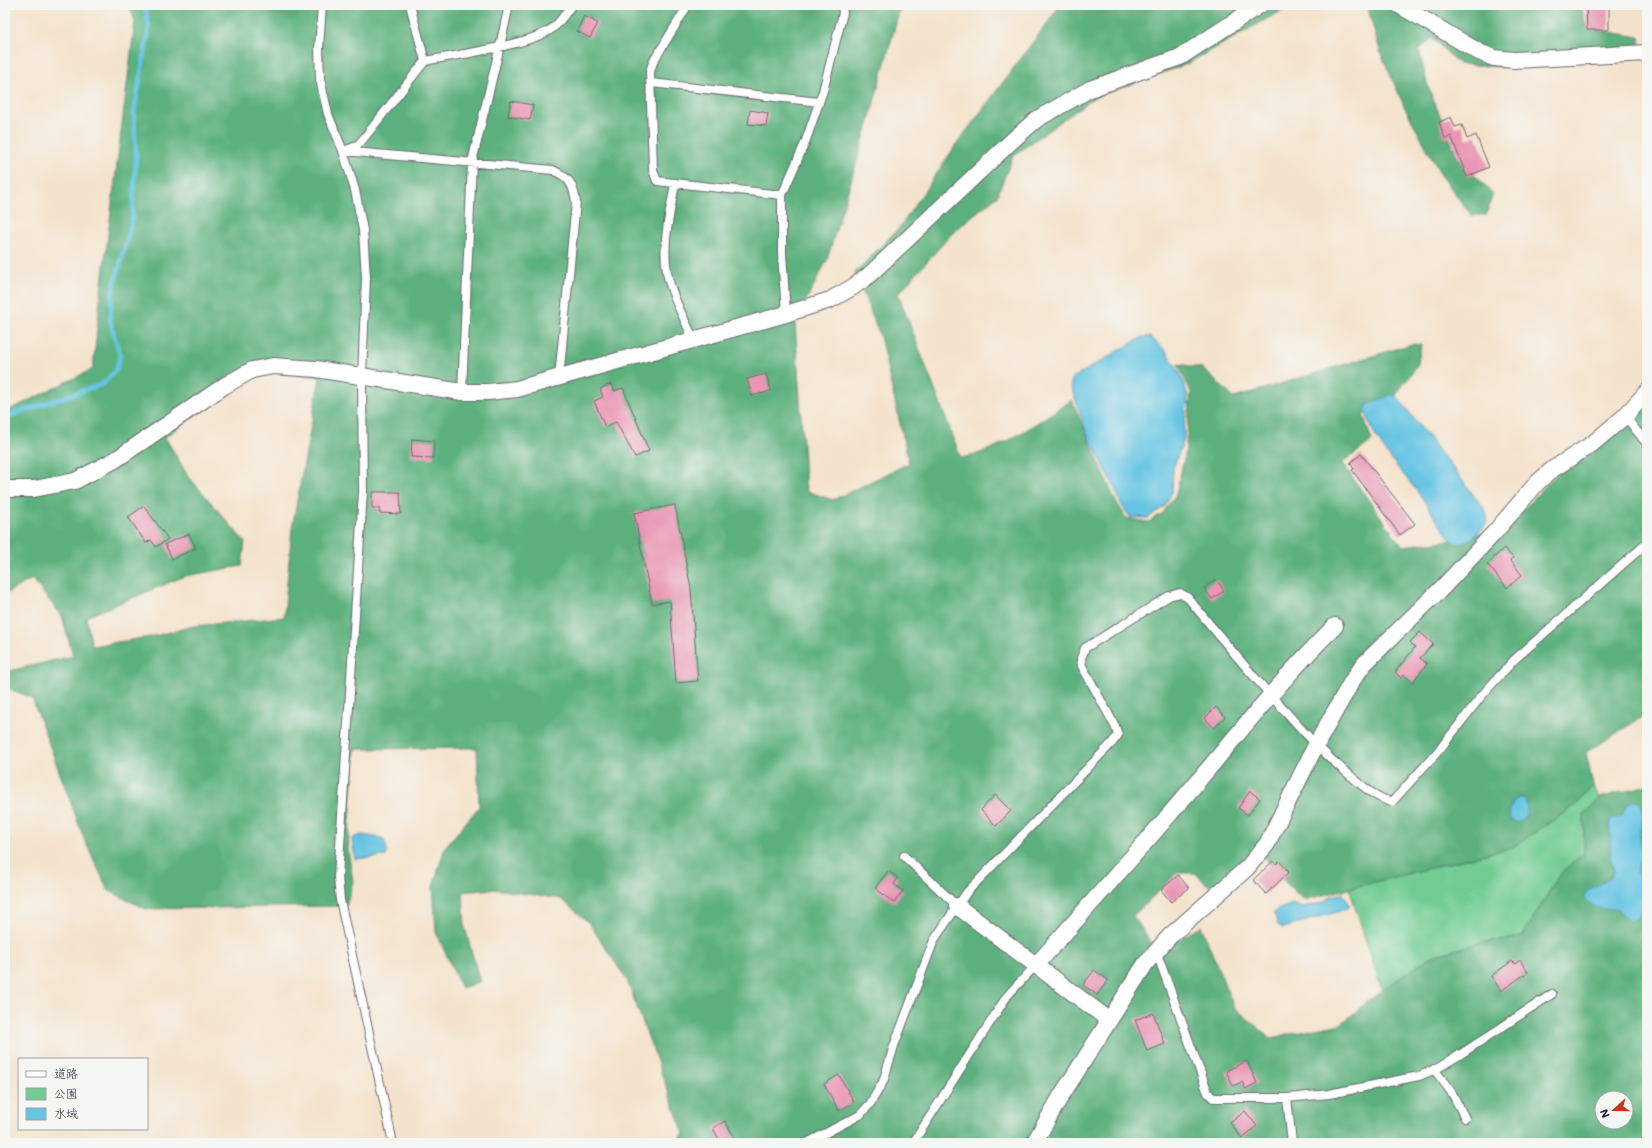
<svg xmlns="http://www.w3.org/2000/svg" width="1652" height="1148" viewBox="0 0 1652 1148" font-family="Mali,'Klee One',sans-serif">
<rect width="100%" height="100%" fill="#f6f6f2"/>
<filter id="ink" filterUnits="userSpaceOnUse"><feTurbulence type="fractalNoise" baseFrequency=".025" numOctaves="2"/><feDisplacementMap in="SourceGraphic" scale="8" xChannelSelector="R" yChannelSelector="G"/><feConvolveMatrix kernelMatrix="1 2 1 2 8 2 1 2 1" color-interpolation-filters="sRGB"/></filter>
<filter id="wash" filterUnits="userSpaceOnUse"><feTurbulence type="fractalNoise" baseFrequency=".012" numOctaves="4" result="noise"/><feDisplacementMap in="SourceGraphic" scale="16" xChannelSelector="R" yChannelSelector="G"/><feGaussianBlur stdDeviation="0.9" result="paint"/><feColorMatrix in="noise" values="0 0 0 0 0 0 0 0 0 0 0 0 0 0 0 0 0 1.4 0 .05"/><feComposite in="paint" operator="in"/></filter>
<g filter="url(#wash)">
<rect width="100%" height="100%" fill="#f4e3cc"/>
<path fill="#71cc93" stroke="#4a7767" d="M 1593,786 L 1600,798 L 1584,814 L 1585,853 L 1560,874 L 1522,937 L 1478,943 L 1430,957 L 1382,990 L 1349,888 L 1513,847 L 1576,805 Z"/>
<path fill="#5cb07d" stroke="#3f695c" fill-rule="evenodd" d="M 129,5 L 901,5 L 868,124 L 827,260 L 795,322 L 806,491 L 833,500 L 909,463 L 880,336 L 855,272 L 900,227 L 956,145 L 1057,10 L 1058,5 L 1298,5 L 1279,12 L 1187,64 L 1093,98 L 1013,156 L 997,196 L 956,229 L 898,294 L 961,458 C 1001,451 1037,422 1072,400 L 1115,500 L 1126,518 L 1149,522 L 1163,513 L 1176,494 L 1185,455 L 1191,392 L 1178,364 L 1202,368 L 1234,398 L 1412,344 L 1421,345 L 1418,364 L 1396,395 L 1363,415 L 1372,441 L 1342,463 L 1402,546 L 1462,539 L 1509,525 L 1555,476 L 1630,424 L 1647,402 L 1647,714 L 1586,752 L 1593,786 L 1576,805 L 1513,847 L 1304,900 L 1287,884 L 1256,847 L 1213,890 L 1195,873 L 1177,873 L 1133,916 L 1152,943 L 1178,940 L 1201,926 L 1234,1007 L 1270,1038 L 1341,1024 L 1382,990 L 1430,957 L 1478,943 L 1522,937 L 1560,874 L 1584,853 L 1584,814 L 1600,798 L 1647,785 L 1647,1143 L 674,1143 L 684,1134 L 627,980 L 589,923 L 561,899 L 495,889 L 463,892 L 465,928 L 480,982 L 461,988 L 436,932 L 433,887 L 445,847 L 479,807 L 477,748 L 355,749 L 348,850 L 353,881 L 346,906 L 146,909 L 108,890 L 85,841 L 32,698 L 5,687 L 5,672 L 73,656 L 62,616 L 32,579 L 5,594 L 5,412 L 93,369 L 100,299 L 135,21 ZM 273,372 L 320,377 L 292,528 L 284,617 L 194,626 L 150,637 L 92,646 L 86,617 L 185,576 L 242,566 L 245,542 L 188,476 L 165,437 L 222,396 L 254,377 ZM 1602,1098 L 1626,1098 L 1626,1122 L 1602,1122 Z
M 1367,5 L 1581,5 L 1586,28 L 1639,37 L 1640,44 L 1504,67 L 1459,64 L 1432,38 L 1419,50 L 1428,87 L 1458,158 L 1493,194 L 1486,215 L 1471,215 L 1441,175 L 1404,106 L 1380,51 Z"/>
<path fill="#65c5e3" stroke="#44748f" d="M 1142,337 L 1150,337 L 1165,350 L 1175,364 L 1184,382 L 1188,397 L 1184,428 L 1184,440 L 1173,468 L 1172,492 L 1165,506 L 1148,518 L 1130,517 L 1122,506 L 1115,489 L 1086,431 L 1071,386 L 1071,379 Z
M 1392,394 L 1398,398 L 1486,511 L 1488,521 C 1482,530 1468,545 1455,543 C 1441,530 1433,513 1422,498 C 1401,469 1375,446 1365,410 L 1369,404 Z
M 1520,798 L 1525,798 L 1527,810 L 1525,817 L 1517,822 L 1510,820 C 1508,813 1511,806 1514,800 Z
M 1632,801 L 1640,801 C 1647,813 1640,825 1639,837 C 1639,844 1643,852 1641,859 C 1640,861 1638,864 1638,867 C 1636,882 1648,893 1642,909 C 1640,916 1636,919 1630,921 L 1624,917 L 1619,909 C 1603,908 1595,913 1584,897 L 1591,888 L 1609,879 L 1614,871 L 1610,855 L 1610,820 L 1622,816 L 1627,804 Z
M 362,835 L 382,838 C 386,843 388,849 386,856 L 355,859 L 352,839 L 355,837 Z
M 1340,894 L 1343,894 L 1350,905 L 1347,909 L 1283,928 L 1278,925 L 1274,913 L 1277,910 L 1293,904 L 1303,907 L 1317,904 L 1324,902 L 1331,896 Z"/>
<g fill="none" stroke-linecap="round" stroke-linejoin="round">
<path stroke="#65c5e3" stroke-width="4.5" d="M 5,422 L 9,416 L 103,384 L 116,370 L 120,356 L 110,320 L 113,289 L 132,221 L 136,156 L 134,112 L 149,28 L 145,5
M 5,458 L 5,479"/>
</g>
<g id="blocks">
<path fill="#e996b4" d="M 1586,6 L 1609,6 L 1609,30 L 1587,30 Z
M 584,16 L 598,23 L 590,38 L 577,31 Z
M 511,101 L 533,105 L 530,120 L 508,116 Z
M 750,110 L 768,113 L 766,126 L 748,124 Z
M 1451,117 L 1455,127 L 1462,125 L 1467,139 L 1476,135 L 1489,167 L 1467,177 L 1451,136 L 1445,139 L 1439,122 Z
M 766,374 L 771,391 L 752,396 L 747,379 Z
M 611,384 L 614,391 L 623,388 L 649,451 L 635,457 L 616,422 L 605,427 L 594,401 L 603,397 L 600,389 Z
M 412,439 L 434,441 L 433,458 L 411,457 Z
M 1361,454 L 1415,524 L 1400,535 L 1352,470 L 1354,469 L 1350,463 Z
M 372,492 L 400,492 L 401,514 L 379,513 L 379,508 L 372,508 Z
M 675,505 L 691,589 L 698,681 L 676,683 L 670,601 L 652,604 L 634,513 Z
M 144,506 L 168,539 L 156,547 L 151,540 L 146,543 L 128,517 Z
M 189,534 L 196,548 L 172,559 L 165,544 Z
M 1504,548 L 1513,558 L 1510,560 L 1522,575 L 1507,588 L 1487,564 Z
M 1216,579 L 1224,591 L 1212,599 L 1204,588 Z
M 1420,632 L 1433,644 L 1420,658 L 1427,664 L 1413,682 L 1404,675 L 1401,678 L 1395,672 L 1415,647 L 1410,642 Z
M 1216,707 L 1225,717 L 1214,728 L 1205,718 Z
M 1250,791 L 1260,799 L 1248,815 L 1238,808 Z
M 995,795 L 1011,811 L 996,826 L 981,810 Z
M 1273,861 L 1276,864 L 1279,861 L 1289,872 L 1266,894 L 1253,880 Z
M 888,871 L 898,878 L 894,884 L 903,891 L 894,903 L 875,888 Z
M 1178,875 L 1189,888 L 1171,902 L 1161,890 Z
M 1520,960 L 1528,972 L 1501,991 L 1491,976 L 1512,961 L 1515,964 Z
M 1094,970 L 1108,980 L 1097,995 L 1083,985 Z
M 1153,1013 L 1165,1044 L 1147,1051 L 1135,1020 Z
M 1247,1061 L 1257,1083 L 1245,1089 L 1242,1082 L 1233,1086 L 1226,1071 Z
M 839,1075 L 854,1102 L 839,1111 L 824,1084 Z
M 1245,1111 L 1257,1126 L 1242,1138 L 1230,1123 Z
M 725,1121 L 735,1138 L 727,1143 L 721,1143 L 713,1128 Z"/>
</g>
</g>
<g filter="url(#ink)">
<use href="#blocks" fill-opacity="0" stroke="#6c666e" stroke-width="1"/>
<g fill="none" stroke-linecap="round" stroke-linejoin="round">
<defs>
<path id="lane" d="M 322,5 L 319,48 L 320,79 L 328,114 L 343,151 L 355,190 L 363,230 L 366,278 L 362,376 L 363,492 L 338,877 L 340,900 L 393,1143
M 410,5 L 425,61
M 688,5 L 653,62 L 650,72 L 653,170 L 657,181 L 782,195
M 651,83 L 819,102
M 346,150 L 357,146 L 364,138 L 425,61 C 452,56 536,44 554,27 C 561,21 566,12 572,5
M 343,151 L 553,170 C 570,178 573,184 576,202 L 559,378
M 675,184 C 670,213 662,243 667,272 C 671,295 684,318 694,340
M 786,314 L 782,253 L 782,195 L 805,143 L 823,91 L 843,13 L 842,6 L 839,5
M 462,392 L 472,162 L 500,46 L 509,5
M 1625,416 L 1647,444
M 904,856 L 957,906
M 1156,951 L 1208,1093 L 1213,1098 L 1287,1098 L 1329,1094 L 1419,1076 L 1438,1068 L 1461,1054 L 1552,994
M 1434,1069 L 1452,1093 L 1465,1118
M 1287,1098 L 1292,1143
M 807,1143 L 860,1115 L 870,1104 L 883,1082 L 894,1046 L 934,940 L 967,892 L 1112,743 L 1118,735 L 1115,726 L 1082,666 L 1081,658 L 1085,648 L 1169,596 L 1180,593 L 1188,598 C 1220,637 1252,676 1287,713 C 1307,736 1328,758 1352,777 C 1364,787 1377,799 1392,802 L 1440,749 L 1483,694 L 1514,660 L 1647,543
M 913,1143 L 1007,996 L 1036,965"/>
<path id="street" d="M 1399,5 L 1479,52 L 1494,58 L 1514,60 L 1647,53
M 5,489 L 34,489 L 75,481 L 115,460 L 224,386 L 252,370 L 273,366 L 316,369 L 462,392 L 488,392 L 517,389 L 786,314 L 830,300 L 853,287 L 868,276 L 1015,138 L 1037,119 L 1090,89 L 1180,57 L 1260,5
M 957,906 L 1109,1020
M 1036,965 C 1089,906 1142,847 1193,787 C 1239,733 1284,676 1335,626
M 1034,1143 L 1061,1096 L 1146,963 L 1170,936 L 1247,868 L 1267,844 L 1316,745 L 1352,681 L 1364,664 L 1442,588 L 1494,533 L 1537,483 L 1553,469 L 1592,444 L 1625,416 L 1647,392"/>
</defs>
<use href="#lane" stroke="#6c666e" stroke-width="10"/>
<use href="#street" stroke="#6c666e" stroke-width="18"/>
<use href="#lane" stroke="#fff" stroke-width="8"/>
<use href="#street" stroke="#fff" stroke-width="16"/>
</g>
</g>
<rect width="1652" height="1148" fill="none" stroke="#f6f6f2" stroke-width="20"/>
<rect x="18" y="1058" width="130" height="72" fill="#f6f6f2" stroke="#a1a1a9"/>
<rect x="26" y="1071" width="20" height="6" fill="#ffffff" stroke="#a1a1a9"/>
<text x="54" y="1078" font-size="12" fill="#22223b">道路</text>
<rect x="26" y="1088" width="20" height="12" fill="#71cc93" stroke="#a1a1a9"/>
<text x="54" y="1098" font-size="12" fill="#22223b">公園</text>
<rect x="26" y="1108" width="20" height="12" fill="#65c5e3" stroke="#a1a1a9"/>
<text x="54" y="1118" font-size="12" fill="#22223b">水域</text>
<g transform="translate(1614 1110) rotate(249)"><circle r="19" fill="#f6f6f2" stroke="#a1a1a9"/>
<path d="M0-3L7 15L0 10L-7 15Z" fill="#c8321e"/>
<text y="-6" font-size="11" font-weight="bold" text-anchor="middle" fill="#22223b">N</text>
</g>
</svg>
